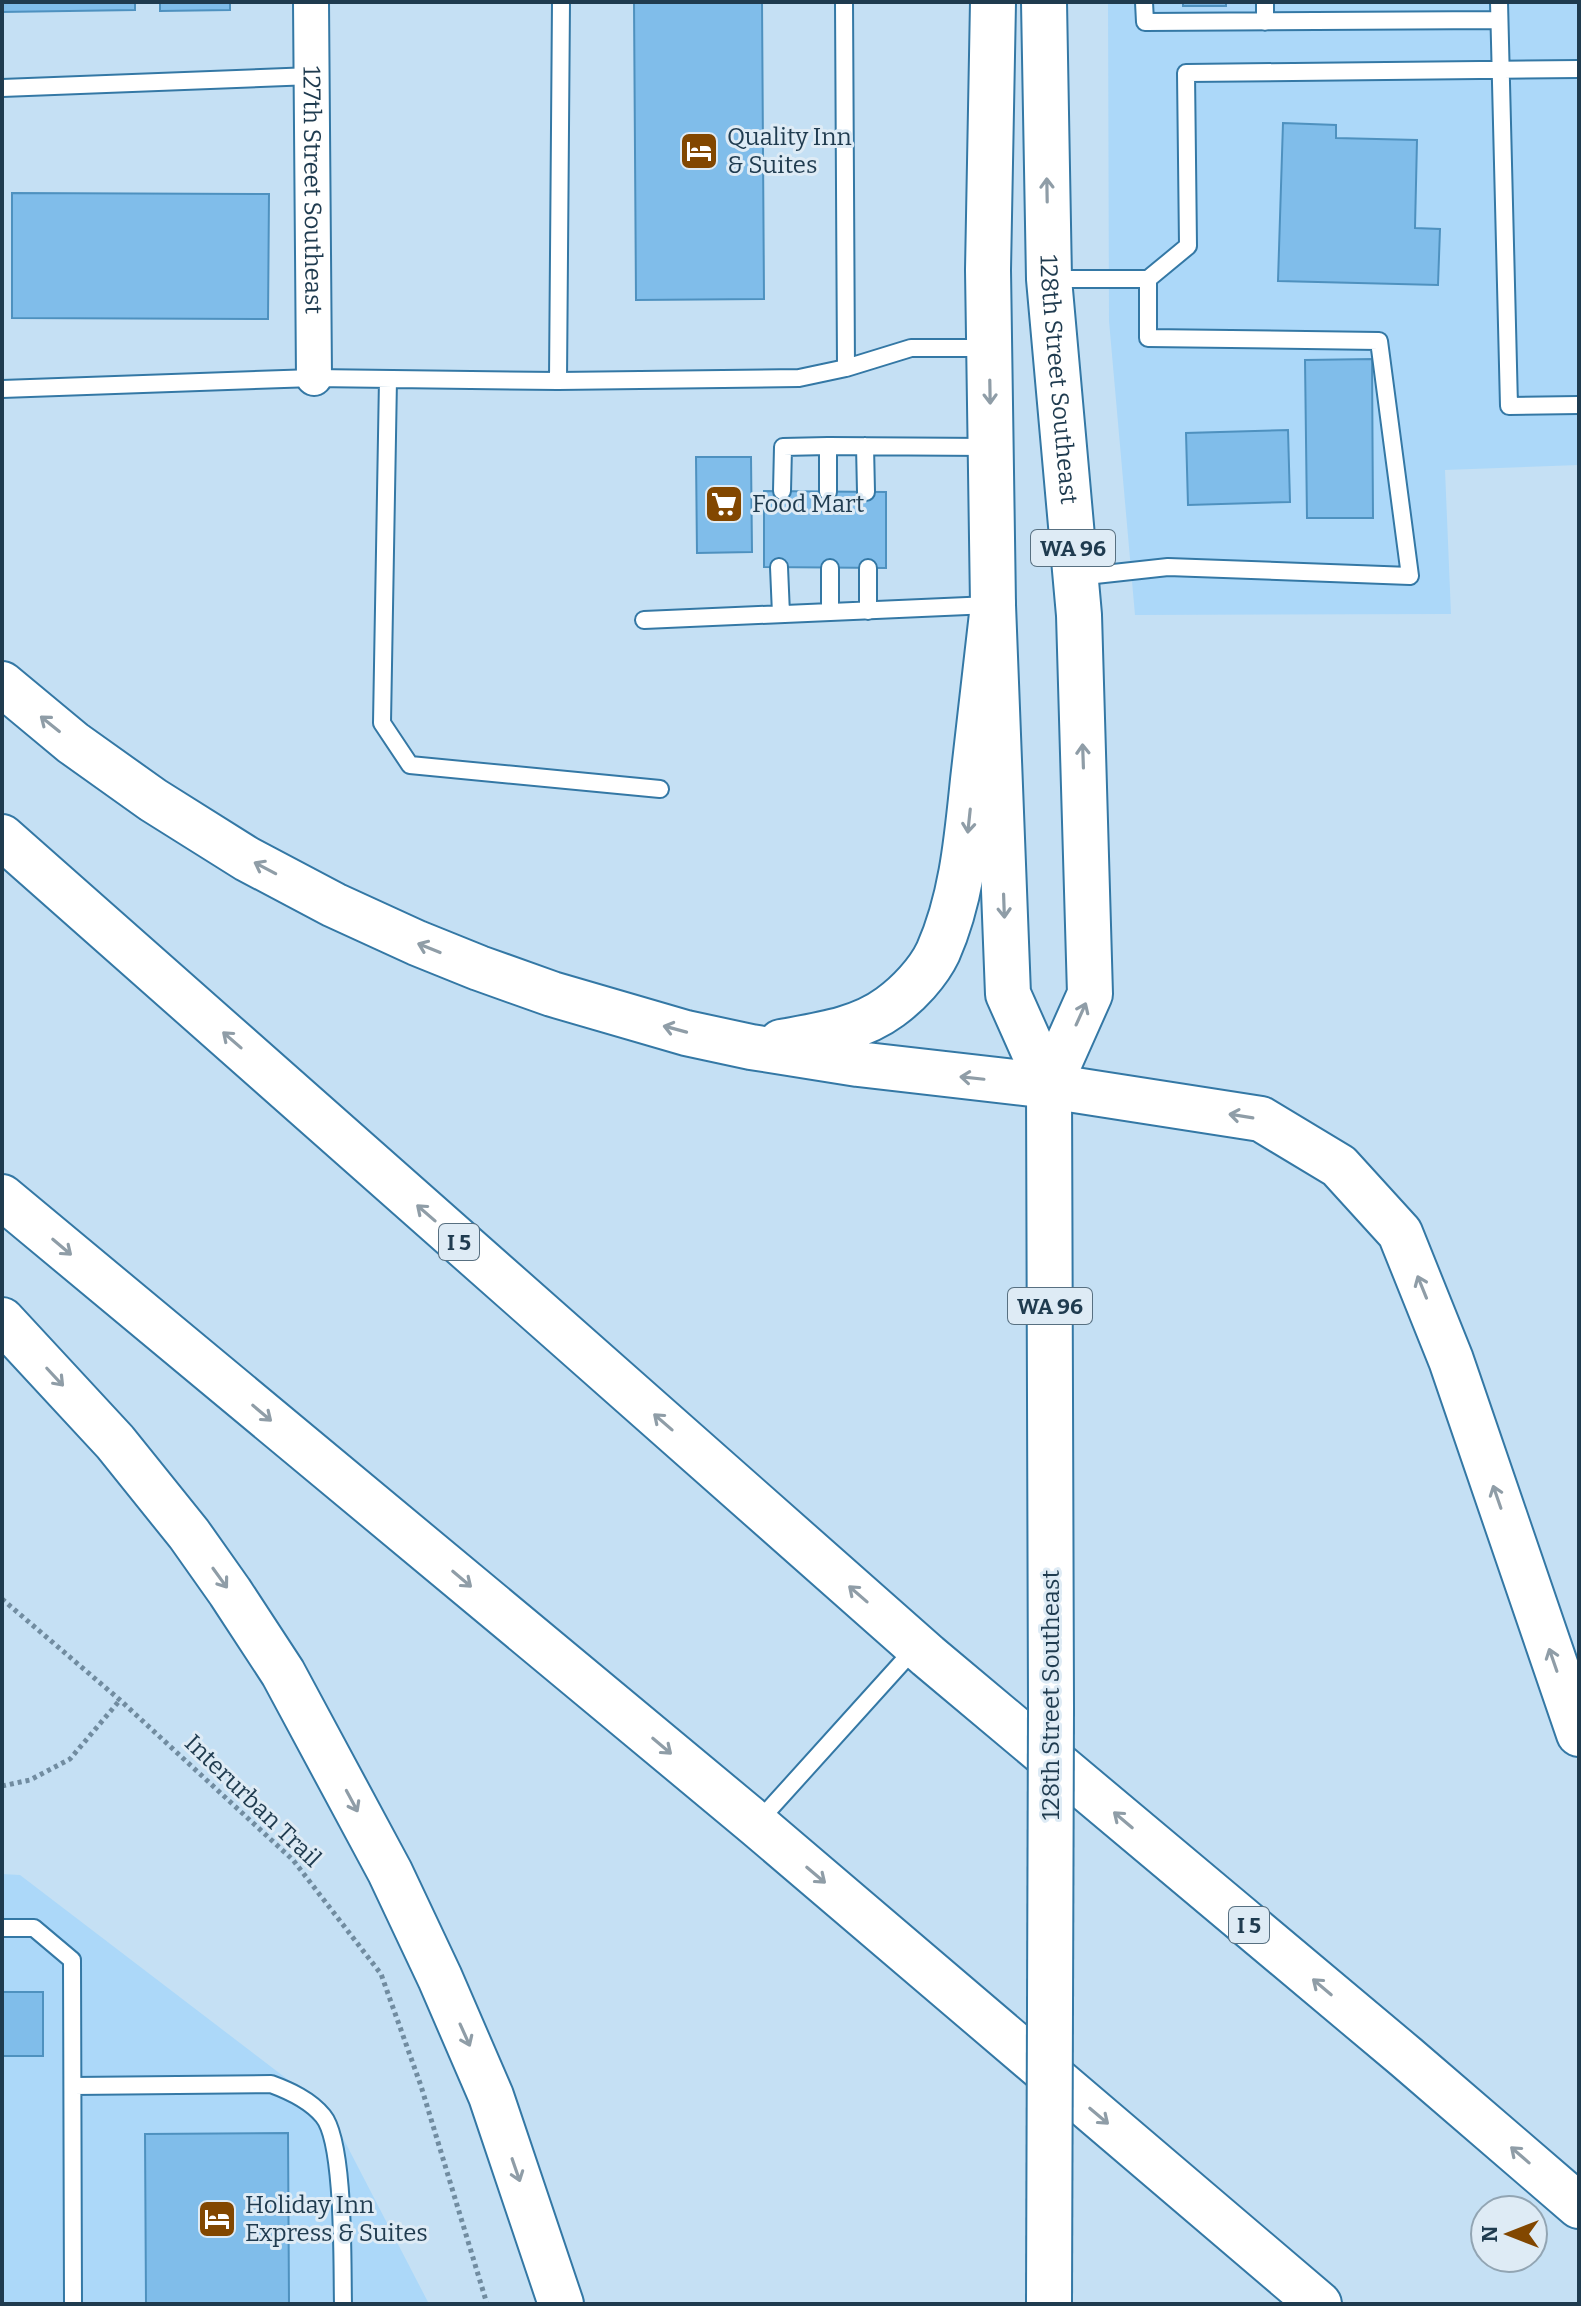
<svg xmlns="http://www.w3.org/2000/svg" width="1581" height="2306" viewBox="0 0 1581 2306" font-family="Bitter,serif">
<rect width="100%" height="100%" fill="#c5e0f4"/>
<path fill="#acd8f9" d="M 1108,2 L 1579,2 L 1579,465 L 1445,470 L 1451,614 L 1135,615 L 1109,321 Z
M 2,1874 L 20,1875 L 329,2111 L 429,2304 L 2,2304 Z"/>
<path fill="#80bdea" stroke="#4e91bf" stroke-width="2" d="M 2,2 L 135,2 L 135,10 L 2,12 Z
M 160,2 L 230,2 L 230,10 L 160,11 Z
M 634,2 L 762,2 L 764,299 L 636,300 Z
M 1183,2 L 1226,2 L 1226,6 L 1183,6 Z
M 1283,123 L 1336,125 L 1336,138 L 1417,140 L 1415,228 L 1440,229 L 1438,285 L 1278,281 Z
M 12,193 L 269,194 L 268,319 L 12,318 Z
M 1372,359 L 1373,518 L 1307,518 L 1305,360 Z
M 1288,430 L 1290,502 L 1188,505 L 1186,433 Z
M 696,457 L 751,457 L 752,552 L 697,553 Z
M 764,491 L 886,492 L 886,568 L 764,567 Z
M 2,1992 L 43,1992 L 43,2056 L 2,2056 Z
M 288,2133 L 289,2304 L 146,2304 L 145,2134 Z"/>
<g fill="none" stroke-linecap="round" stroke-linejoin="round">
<defs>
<path id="service" d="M 561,2 L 558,381 L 799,378 L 846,368 L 844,2
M 1144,2 L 1145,22 L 1499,20
M 1499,2 L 1509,406 L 1579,405
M 1265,22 L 1265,2
M 2,88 L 312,76
M 1051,279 L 1148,279 L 1148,338 L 1379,341 L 1410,576 L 1168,567 L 1077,577
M 1148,279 L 1188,246 L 1186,73 L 1579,69
M 846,368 L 911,348 L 986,348
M 388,379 L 382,723 L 410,765 L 660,789
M 2,389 L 314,378 L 558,381
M 865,446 L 866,492
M 782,491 L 783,447 L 828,446
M 828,492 L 828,446 L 989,447
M 779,567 L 781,614
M 830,568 L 830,612
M 868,568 L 868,611
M 644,620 L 990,605
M 757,1823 L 916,1647
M 2,1928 L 34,1928 L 72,1960 L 73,2304
M 73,2086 L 271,2084 C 290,2091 310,2100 323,2116 C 345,2142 342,2266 343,2304"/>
<g id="minor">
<path id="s1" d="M 311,2 L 314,378"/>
</g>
<g id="primary">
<path d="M 993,2 L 988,270 L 993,605 L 1008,994 L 1049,1086"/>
<path id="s2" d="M 1044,2 L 1049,279 L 1079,615 L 1090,994 L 1049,1086 L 1051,1709"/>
</g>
<path id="motorway" d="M 2,684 L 73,743 L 153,800 L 247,859 L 334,905 L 417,943 L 479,968 L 552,994 L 686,1033 L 751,1047 L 858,1064 L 1049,1086 L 1261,1119 L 1339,1166 L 1400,1233 L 1451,1360 L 1579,1734
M 2,837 L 928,1656 L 1406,2057 L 1579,2206
M 781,1042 C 819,1035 859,1030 890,1007 C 908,994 928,973 938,952 C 962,898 967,838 973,780 C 980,722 986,663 993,605
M 2,1197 L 756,1824 L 1319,2304
M 2,1320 L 115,1442 L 189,1534 L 230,1592 L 283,1673 L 390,1872 L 440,1978 L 491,2096 L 561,2304"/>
</defs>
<use href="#service" stroke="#3478a5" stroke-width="20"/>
<use href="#minor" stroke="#3478a5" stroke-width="38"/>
<use href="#primary" stroke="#3478a5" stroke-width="48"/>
<use href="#motorway" stroke="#3478a5" stroke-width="48"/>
<path stroke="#718ca0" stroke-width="5" stroke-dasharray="4 4" stroke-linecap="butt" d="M 2,1599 L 120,1700 L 293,1860 L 381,1974 L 421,2086 L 487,2304
M 2,1786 L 30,1780 L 70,1759 L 120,1700"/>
<use href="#service" stroke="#fff" stroke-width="16"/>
<use href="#minor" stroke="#fff" stroke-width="34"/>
<use href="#primary" stroke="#fff" stroke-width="44"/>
<use href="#motorway" stroke="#fff" stroke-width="44"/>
<defs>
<path id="primary-bridge" d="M 1049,2304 L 1051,1709"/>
</defs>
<use href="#primary-bridge" stroke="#3478a5" stroke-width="48" stroke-linecap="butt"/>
<use href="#primary-bridge" stroke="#fff" stroke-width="44"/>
</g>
<defs><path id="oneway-shaft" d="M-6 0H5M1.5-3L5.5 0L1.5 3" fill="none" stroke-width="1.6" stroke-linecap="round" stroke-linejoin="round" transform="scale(2)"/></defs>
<g stroke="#8f9da7">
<use href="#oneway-shaft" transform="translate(1047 190) rotate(-91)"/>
<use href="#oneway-shaft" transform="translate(990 392) rotate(89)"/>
<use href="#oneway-shaft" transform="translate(50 724) rotate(-141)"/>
<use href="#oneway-shaft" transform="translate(1083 756) rotate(-92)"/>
<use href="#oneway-shaft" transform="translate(969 821) rotate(96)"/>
<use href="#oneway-shaft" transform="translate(265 868) rotate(-152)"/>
<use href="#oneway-shaft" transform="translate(1004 906) rotate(88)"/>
<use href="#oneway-shaft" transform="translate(429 948) rotate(-158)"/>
<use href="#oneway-shaft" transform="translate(1081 1014) rotate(-66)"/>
<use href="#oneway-shaft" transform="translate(675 1029) rotate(-165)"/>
<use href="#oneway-shaft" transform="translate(232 1040) rotate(-139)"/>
<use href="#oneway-shaft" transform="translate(972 1078) rotate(-174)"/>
<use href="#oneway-shaft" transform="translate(1241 1116) rotate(-171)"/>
<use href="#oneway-shaft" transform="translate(426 1213) rotate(-139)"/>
<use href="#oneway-shaft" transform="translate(62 1247) rotate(40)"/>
<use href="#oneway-shaft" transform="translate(1422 1287) rotate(-112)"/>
<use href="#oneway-shaft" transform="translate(55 1377) rotate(47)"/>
<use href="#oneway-shaft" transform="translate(262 1413) rotate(40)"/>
<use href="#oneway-shaft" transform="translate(663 1422) rotate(-139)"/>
<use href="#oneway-shaft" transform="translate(1497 1497) rotate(-109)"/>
<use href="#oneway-shaft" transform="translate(220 1578) rotate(54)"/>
<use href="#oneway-shaft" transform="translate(462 1579) rotate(40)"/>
<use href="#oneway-shaft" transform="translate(858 1594) rotate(-139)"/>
<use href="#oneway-shaft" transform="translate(1553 1660) rotate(-109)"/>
<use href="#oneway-shaft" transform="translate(662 1746) rotate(40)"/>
<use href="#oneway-shaft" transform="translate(352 1801) rotate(62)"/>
<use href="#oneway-shaft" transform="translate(1123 1820) rotate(-140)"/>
<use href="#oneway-shaft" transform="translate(816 1875) rotate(40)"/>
<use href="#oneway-shaft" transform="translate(1322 1987) rotate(-140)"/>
<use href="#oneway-shaft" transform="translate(465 2035) rotate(66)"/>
<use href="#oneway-shaft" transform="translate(1099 2116) rotate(40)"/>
<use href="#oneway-shaft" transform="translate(1520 2155) rotate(-139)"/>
<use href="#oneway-shaft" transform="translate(516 2170) rotate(71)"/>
</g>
<defs>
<symbol id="hotel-square" viewBox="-11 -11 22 22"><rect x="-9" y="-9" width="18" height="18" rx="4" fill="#824700" stroke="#deebf5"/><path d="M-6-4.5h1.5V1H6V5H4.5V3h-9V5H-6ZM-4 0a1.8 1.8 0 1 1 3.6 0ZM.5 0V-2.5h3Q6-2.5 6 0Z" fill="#fff"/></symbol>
<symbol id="supermarket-square" viewBox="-11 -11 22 22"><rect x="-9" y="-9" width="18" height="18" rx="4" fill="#824700" stroke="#deebf5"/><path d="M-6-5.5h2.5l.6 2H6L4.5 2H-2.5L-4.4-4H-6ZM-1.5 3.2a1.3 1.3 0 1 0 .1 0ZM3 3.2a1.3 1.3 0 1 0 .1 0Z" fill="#fff"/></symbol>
</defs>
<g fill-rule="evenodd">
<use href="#hotel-square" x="677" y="129" width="44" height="44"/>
<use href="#supermarket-square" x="702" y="482" width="44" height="44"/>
<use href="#hotel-square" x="195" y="2197" width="44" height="44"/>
</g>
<g text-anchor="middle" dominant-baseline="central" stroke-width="6" stroke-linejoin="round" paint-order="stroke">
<g fill="#deebf5" stroke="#587081" stroke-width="2">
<rect x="1031" y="530" width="84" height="36" rx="6"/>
<rect x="439" y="1224" width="40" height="36" rx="6"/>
<rect x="1008" y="1288" width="84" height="36" rx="6"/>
<rect x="1229" y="1907" width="40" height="36" rx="6"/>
</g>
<g font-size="22" font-weight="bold" fill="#1f3b4f">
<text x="1073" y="548">WA 96</text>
<text x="459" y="1242">I 5</text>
<text x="1050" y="1306">WA 96</text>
<text x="1249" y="1925">I 5</text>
</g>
<g font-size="24" fill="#1f3b4f" stroke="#deebf5" text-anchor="start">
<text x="727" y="137">Quality Inn<tspan x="727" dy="28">&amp; Suites</tspan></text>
<text x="752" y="504">Food Mart</text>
<text x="245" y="2205">Holiday Inn<tspan x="245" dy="28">Express &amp; Suites</tspan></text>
</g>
<g font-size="24" fill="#1f3b4f" stroke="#deebf5">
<text stroke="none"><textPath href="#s1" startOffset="188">127th Street Southeast</textPath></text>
<text stroke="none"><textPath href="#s2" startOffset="378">128th Street Southeast</textPath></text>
<text transform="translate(1051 1695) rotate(-90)">128th Street Southeast</text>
<text transform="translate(253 1801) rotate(44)">Interurban Trail</text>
</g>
</g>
<rect width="1581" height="2306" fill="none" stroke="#1f3b4f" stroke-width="8"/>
<g transform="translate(1509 2234) rotate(270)"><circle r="38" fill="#deebf5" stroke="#92a5b3" stroke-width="2"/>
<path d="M0-6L14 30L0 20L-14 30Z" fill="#824700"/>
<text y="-12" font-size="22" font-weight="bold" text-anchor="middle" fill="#1f3b4f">N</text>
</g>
</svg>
